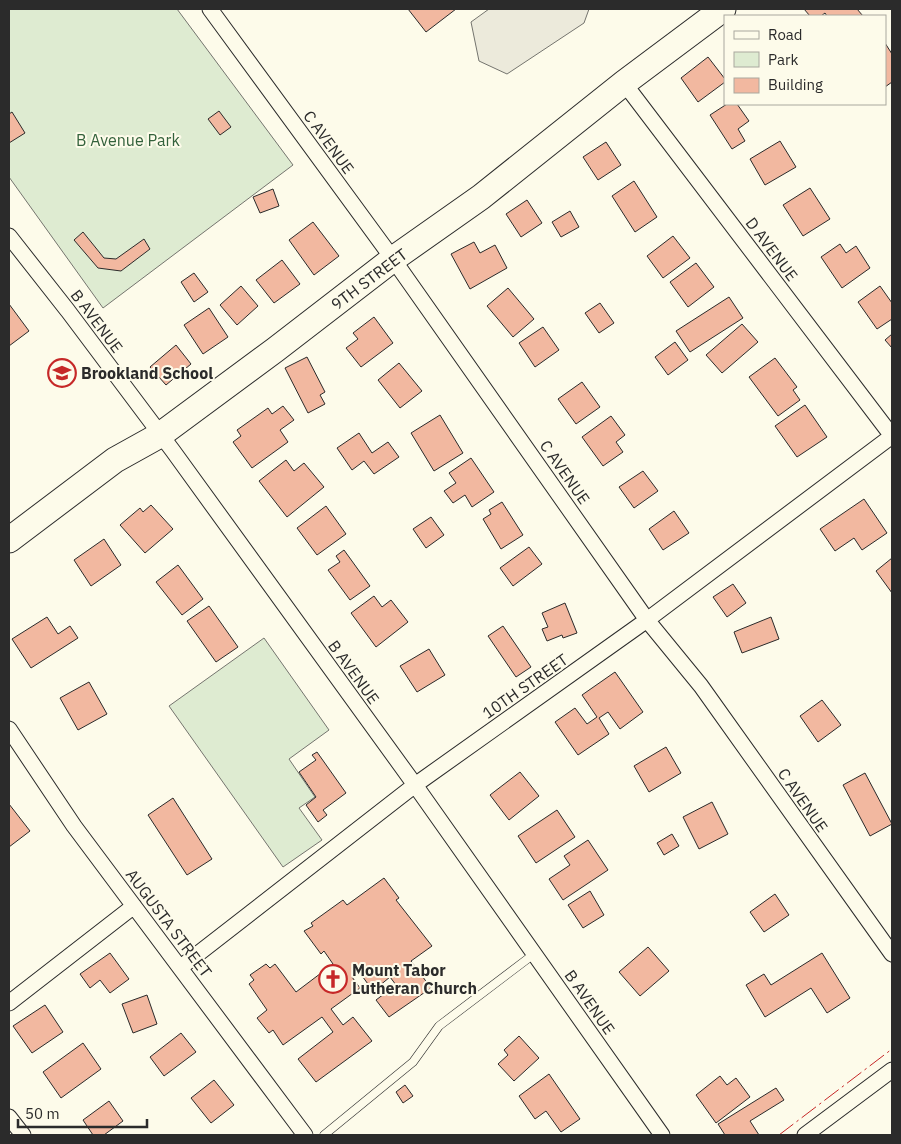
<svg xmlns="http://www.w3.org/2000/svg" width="901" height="1144" viewBox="0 0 901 1144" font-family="'IBM Plex Sans',sans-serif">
<rect width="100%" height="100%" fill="#fdfbea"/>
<path fill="#deebd1" stroke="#74746e" d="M 9,9 L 177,9 L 293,165 L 103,308 L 9,177 Z
M 264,638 L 329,730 L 289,759 L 315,797 L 299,808 L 322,840 L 283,867 L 169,706 Z"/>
<path fill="#eceadb" stroke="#74746e" d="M 489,9 L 589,9 L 584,23 L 507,74 L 479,61 L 471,22 Z"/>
<path fill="#f2b8a0" stroke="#2b2b2b" d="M 408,9 L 456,9 L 426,32 Z
M 804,9 L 857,9 L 863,16 L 827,16 L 825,13 L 821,16 L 810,16 Z
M 885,43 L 892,54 L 892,82 L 885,87 Z
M 708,57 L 725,79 L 725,82 L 698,102 L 681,78 Z
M 727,104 L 737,104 L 749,121 L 738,129 L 745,141 L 732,149 L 710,115 Z
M 219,111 L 231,127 L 220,135 L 208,119 Z
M 12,112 L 25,133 L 9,143 L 9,114 Z
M 780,141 L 796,167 L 765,185 L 750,159 Z
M 606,142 L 621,165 L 598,180 L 583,157 Z
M 634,181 L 657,217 L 635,232 L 612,196 Z
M 810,188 L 830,219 L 803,236 L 783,205 Z
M 273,189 L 279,206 L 260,213 L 253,197 Z
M 527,200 L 542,223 L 521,237 L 506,214 Z
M 570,211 L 579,227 L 561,237 L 552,222 Z
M 313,222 L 339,256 L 314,275 L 289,240 Z
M 83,232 L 104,258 L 116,259 L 144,239 L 150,249 L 121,271 L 98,268 L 74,240 Z
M 673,236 L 690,258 L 663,278 L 647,256 Z
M 474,242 L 480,253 L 495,245 L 507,268 L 470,289 L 451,254 Z
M 840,244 L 846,253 L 856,246 L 870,268 L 842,288 L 821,257 Z
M 282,260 L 300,284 L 274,303 L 256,280 Z
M 696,263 L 714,287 L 688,307 L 670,282 Z
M 194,273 L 208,292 L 194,302 L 181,282 Z
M 241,286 L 258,306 L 237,325 L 220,305 Z
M 880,286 L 892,303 L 892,319 L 877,329 L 858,302 Z
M 508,288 L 534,319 L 513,337 L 487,306 Z
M 729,297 L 743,318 L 690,352 L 676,331 Z
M 600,303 L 614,323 L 599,333 L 585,313 Z
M 9,304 L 29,331 L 9,346 Z
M 209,308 L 228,337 L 203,354 L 184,325 Z
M 374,317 L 393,343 L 361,367 L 346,348 L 358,339 L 353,333 Z
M 742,324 L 758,342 L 722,373 L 706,355 Z
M 543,327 L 559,350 L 535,367 L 519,343 Z
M 892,334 L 892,348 L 885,340 Z
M 675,342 L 688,360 L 668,375 L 655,357 Z
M 176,345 L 191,364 L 166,385 L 150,367 Z
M 307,357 L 325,392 L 320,395 L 325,404 L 308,413 L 285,368 Z
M 775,358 L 797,387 L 793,390 L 800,400 L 778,416 L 749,377 Z
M 399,363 L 422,391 L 400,408 L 378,380 Z
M 582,382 L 600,407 L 576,424 L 558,399 Z
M 805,405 L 827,437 L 797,457 L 775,426 Z
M 283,406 L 294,420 L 280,430 L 288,442 L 252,468 L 233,442 L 241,436 L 237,430 L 268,408 L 272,414 Z
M 440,415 L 463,453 L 434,471 L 411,433 Z
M 611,416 L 625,435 L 616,442 L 623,452 L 603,466 L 582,437 Z
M 359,433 L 372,453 L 388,442 L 399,457 L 374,474 L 364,461 L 352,470 L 337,448 Z
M 471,458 L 494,492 L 472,507 L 465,495 L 453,503 L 444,491 L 456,483 L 449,473 Z
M 286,460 L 294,471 L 304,463 L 324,487 L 287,517 L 259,481 Z
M 643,471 L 658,491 L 634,508 L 619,487 Z
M 864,499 L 887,533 L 862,550 L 854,538 L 835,551 L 820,529 Z
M 502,502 L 523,535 L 501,549 L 483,519 L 491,514 L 489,510 Z
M 151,505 L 173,529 L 145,553 L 120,525 L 140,508 L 143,512 Z
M 326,506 L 346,534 L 317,555 L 297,528 Z
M 674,511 L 689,533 L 663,550 L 649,529 Z
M 431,517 L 444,535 L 426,548 L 413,529 Z
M 104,539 L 121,565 L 91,586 L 74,560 Z
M 529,547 L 542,564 L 513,586 L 500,568 Z
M 344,550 L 370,586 L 350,600 L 328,570 L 340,562 L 336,556 Z
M 892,558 L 892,593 L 876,571 Z
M 178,565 L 203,599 L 182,615 L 156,582 Z
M 733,584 L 746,603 L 727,617 L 713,597 Z
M 374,596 L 382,607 L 391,600 L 408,622 L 376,647 L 351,613 Z
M 565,603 L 577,633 L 563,638 L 562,635 L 547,641 L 542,629 L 548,627 L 542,613 Z
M 209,606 L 238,647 L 216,662 L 187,621 Z
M 47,617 L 58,634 L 70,626 L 78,638 L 31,668 L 12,639 Z
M 771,617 L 779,639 L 742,653 L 734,632 Z
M 503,626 L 531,667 L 516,677 L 488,636 Z
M 429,649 L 445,675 L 417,692 L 400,666 Z
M 615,672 L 643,712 L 620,729 L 608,712 L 599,718 L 609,734 L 578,755 L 555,722 L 575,708 L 587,724 L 597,717 L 582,695 Z
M 89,682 L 107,714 L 78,730 L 60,698 Z
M 822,700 L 841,725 L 818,742 L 800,716 Z
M 666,747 L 681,773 L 649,792 L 634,766 Z
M 317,752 L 346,793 L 323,810 L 327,815 L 318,822 L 306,805 L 316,797 L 299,772 L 316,760 L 312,755 Z
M 520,772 L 539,796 L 509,820 L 490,795 Z
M 865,773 L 892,824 L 870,836 L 843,785 Z
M 173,798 L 212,859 L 187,875 L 148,815 Z
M 712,802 L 728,834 L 699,849 L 683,817 Z
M 9,804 L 30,831 L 9,847 Z
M 557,810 L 575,837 L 536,863 L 518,836 Z
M 672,834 L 679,846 L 664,855 L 657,843 Z
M 588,840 L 608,870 L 563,900 L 549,879 L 570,865 L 564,856 Z
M 384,878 L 399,898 L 396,900 L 432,946 L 411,961 L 431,988 L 389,1017 L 376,1000 L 396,985 L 390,977 L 373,991 L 360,973 L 352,977 L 360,988 L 331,1009 L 343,1025 L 353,1017 L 372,1041 L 316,1082 L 298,1059 L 333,1032 L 322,1017 L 283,1045 L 273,1030 L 269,1033 L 257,1018 L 267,1010 L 249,984 L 254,980 L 250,975 L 266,964 L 270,968 L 275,964 L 296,992 L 333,964 L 324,951 L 321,954 L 304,931 L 313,926 L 311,923 L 343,900 L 347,905 Z
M 590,891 L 604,915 L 583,928 L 568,905 Z
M 775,894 L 789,915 L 764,932 L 750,912 Z
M 648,947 L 669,971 L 640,996 L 619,972 Z
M 110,953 L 129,979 L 110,993 L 100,980 L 90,988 L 80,974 Z
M 822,953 L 850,998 L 827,1013 L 811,988 L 765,1017 L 746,985 L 764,974 L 771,985 Z
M 147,995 L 157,1024 L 133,1033 L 122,1004 Z
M 45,1005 L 63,1032 L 32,1053 L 13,1026 Z
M 181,1033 L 196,1052 L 164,1076 L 150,1057 Z
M 519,1036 L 539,1058 L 514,1081 L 498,1064 L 508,1055 L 504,1050 Z
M 83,1043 L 101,1069 L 61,1098 L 43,1072 Z
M 549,1074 L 580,1119 L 561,1132 L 546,1111 L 535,1119 L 519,1096 Z
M 720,1076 L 727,1085 L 736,1078 L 750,1097 L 716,1123 L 696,1095 Z
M 214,1080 L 234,1105 L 211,1123 L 191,1098 Z
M 405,1085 L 413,1096 L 403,1103 L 396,1092 Z
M 776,1088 L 784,1100 L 750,1121 L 759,1135 L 725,1135 L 718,1124 Z
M 109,1101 L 123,1121 L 104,1135 L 93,1135 L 83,1120 Z"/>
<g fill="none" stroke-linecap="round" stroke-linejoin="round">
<defs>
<path id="lane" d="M 324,1135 L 413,1062 L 439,1026 L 534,954"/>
<path id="street" d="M 210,9 L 393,259 L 647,620 L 701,686 L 892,954
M 624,83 L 892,436
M 9,236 L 68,311 L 173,451 L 415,785 L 662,1135
M 9,729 L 74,826 L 305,1135
M 181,967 L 415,785 L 647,620 L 892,436
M 9,1003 L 134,906
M 9,1117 L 23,1135
M 805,1135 L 892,1070"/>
<path id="primary" d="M 9,540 L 115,460 L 160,435 L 275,350 L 393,259 L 481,197 L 624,83 L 723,9"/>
</defs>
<use href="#lane" stroke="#2b2b2b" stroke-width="9"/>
<use href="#street" stroke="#2b2b2b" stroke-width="17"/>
<use href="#primary" stroke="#2b2b2b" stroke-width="27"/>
<use href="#lane" stroke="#fdfbea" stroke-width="8"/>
<use href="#street" stroke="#fdfbea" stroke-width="15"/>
<use href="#primary" stroke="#fdfbea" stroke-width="25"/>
<path stroke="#c62828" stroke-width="1" stroke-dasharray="18 4 2.5 4" stroke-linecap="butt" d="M 779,1135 L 892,1049"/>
</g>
<defs>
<symbol id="school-ring" viewBox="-11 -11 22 22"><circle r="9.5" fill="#fdfbea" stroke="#c62828" stroke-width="1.5"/><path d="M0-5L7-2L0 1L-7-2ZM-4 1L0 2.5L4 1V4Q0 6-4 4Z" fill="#c62828"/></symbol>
<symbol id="church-ring" viewBox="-11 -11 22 22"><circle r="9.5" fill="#fdfbea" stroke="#c62828" stroke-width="1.5"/><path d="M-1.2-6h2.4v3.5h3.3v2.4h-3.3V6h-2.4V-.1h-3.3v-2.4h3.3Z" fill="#c62828"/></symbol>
</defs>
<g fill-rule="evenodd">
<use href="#school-ring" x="46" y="357" width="32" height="32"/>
<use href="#church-ring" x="317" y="963" width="32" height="32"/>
</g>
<g text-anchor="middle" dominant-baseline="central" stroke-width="4" stroke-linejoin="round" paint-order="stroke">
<g font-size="16" fill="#34623c" stroke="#fdfbea">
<text x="128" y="140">B Avenue Park</text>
</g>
<g font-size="16" fill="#2b2b2b" stroke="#fdfbea">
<text transform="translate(329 142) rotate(54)">C AVENUE</text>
<text transform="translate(772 249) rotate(53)">D AVENUE</text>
<text transform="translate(369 279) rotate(-37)">9TH STREET</text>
<text transform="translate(97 321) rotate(53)">B AVENUE</text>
<text transform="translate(565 472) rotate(55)">C AVENUE</text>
<text transform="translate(354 672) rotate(54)">B AVENUE</text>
<text transform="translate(525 686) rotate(-35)">10TH STREET</text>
<text transform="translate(803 800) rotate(55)">C AVENUE</text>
<text transform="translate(169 923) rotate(53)">AUGUSTA STREET</text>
<text transform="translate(590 1002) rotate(55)">B AVENUE</text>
</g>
<g font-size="16" font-weight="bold" fill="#2b2b2b" stroke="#fdfbea" text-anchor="start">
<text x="81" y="373">Brookland School</text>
<text x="352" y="970">Mount Tabor<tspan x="352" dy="18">Lutheran Church</tspan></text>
</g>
</g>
<rect width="901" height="1144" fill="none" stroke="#2b2b2b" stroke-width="20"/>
<rect x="724" y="15" width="162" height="90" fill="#fdfbea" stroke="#a9a89e"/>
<rect x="734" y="31" width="25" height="8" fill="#fdfbea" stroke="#a9a89e"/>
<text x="768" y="40" font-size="15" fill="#2b2b2b">Road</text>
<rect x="734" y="52" width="25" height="15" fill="#deebd1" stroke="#a9a89e"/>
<text x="768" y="65" font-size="15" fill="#2b2b2b">Park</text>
<rect x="734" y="78" width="25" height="15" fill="#f2b8a0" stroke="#a9a89e"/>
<text x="768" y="90" font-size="15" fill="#2b2b2b">Building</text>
<path d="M18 1119v8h129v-8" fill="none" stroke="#2b2b2b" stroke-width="2.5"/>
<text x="25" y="1119" font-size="15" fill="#2b2b2b" stroke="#fdfbea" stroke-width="4" paint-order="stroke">50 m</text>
</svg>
